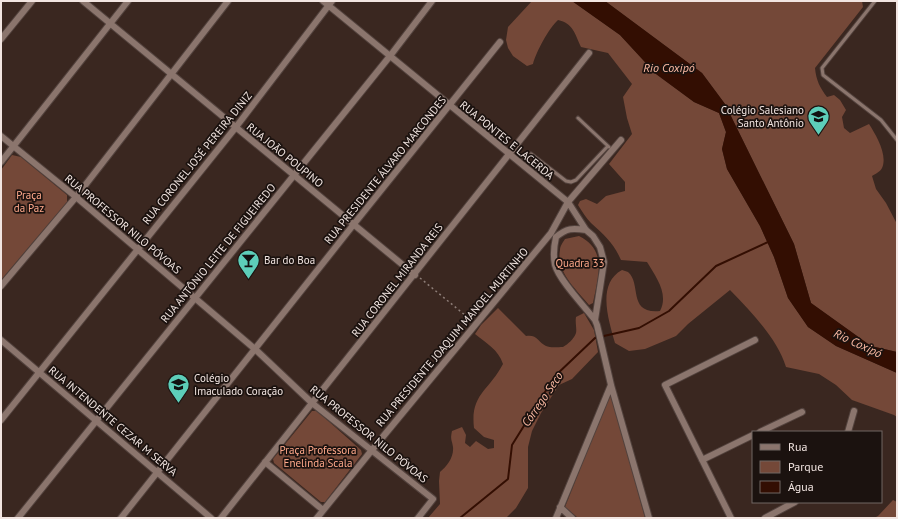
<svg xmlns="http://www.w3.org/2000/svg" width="898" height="519" viewBox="0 0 898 519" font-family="'PT Sans',sans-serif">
<rect width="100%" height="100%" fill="#3a2720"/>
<path fill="#744838" d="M 532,1 L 572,1 L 620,35 L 656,74 L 694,102 L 719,113 L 726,132 L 722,149 L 727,169 L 760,226 L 774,257 L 788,298 L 808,327 L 836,346 L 897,373 L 897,417 L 894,415 L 852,400 L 836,385 L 819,374 L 786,367 C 777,338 751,312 730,290 L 688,324 L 676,336 L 645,349 L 629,351 L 615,343 C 609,321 596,284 622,270 C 624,271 626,271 628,272 C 642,284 627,314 660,311 C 669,294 656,277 647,262 L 621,260 C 613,242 605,236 591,223 C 586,218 582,211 578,205 L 580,201 L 586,199 L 597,204 L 606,196 L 625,191 L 625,182 L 609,164 L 632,134 L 627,118 L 623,97 L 632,84 L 608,53 L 581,47 C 575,34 573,23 558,20 C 549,28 536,52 533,64 L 527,66 L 513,56 L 508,48 L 506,40 L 508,27 Z
M 605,1 L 862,1 L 863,7 L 815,68 C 816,80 820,88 827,97 L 834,95 L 840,100 L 846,110 L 842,117 L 844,128 L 850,133 L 869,124 C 876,135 888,155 882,168 C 880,172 875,174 872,176 L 876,189 L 886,203 L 897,224 L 897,352 L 871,346 L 811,303 L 794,244 L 725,104 L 702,73 Z
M 12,155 L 21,157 L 67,195 L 67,202 L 1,280 L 1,170 Z
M 579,236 C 608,250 598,278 593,303 L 589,305 C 576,289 556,272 560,250 C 560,246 563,242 565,239 Z
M 498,308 L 526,336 C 537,334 538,342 546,346 C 550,348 558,347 563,347 C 568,344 574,339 576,333 C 577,329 575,322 576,317 L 584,313 L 594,330 L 598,352 L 572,379 L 559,385 L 541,413 L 532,431 L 528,447 L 528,488 L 516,508 L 506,518 L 428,518 L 440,504 L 439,481 L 440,472 C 447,466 454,457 453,447 C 452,439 450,441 452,431 L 462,427 L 466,435 L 465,443 L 470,447 L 476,441 L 488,449 L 494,448 L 494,440 L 484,437 L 474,428 C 470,394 489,391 503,364 C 498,349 487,344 475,334 L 481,325 Z
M 612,395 L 645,518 L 578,518 L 565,507 L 608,398 Z
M 312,411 L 317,411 L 361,450 L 362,454 L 325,502 L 321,502 L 274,463 L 273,459 Z
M 893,500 L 897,502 L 897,518 L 874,518 L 878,516 Z"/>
<path fill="#330e02" d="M 572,1 L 605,1 L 702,73 L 725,104 L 794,244 L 811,303 L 871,346 L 897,352 L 897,373 L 836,346 L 808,327 L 788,298 L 774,257 L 760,226 L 727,169 L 722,149 L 726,132 L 719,113 L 694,102 L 656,74 L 620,35 Z"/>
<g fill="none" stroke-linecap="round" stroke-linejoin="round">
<path stroke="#330e02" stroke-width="2" d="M 460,518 L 508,479 L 512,445 L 555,376 L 595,338 L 639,328 L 669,311 L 716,266 L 768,242"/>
<defs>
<path id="lane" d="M 875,1 L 822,68 L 823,75 L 881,120 L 897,140
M 578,118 L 609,147
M 531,154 L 566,181 L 571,182 L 576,180 L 608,146"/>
<path id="street" d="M 83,1 L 415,275
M 323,1 L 568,202 L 586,230 L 593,236 L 600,247 L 604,262 L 595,320
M 1,39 L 32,1
M 1,136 L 76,197 L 256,350 L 312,403 L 433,499 L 418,518
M 1,162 L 128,1
M 556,237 C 554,246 553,256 555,265 C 559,280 585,307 595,320 L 597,325 L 611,385 L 649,518
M 556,237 C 567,228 572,228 586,230
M 1,286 L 76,197 L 228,1
M 1,340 L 211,518
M 1,420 L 236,127 L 332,1
M 760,432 L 802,412
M 848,432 L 854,411
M 702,460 L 753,435
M 265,462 L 323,510
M 560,507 L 572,518
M 18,518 L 390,56 L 432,1
M 121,518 L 354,224 L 500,42
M 221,518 L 589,53
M 317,518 L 372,450 L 551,233 L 568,202 L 621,140
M 556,518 L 611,385
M 731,518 L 665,385 L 755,340
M 765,518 L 795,502"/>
</defs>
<use href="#lane" stroke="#52423d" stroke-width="5"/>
<use href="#street" stroke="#52423d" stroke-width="8"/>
<path stroke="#8e7e78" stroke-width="1.5" stroke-dasharray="2 3" stroke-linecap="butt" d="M 420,278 L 471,320"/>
<use href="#lane" stroke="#8b756d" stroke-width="3"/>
<use href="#street" stroke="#8b756d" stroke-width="6"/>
</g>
<defs>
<symbol id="school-pin" viewBox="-11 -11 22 30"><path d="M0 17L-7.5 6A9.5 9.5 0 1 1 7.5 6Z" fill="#5dceb9" stroke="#1b120f"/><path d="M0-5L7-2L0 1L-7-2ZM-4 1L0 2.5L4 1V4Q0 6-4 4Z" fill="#111"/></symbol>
<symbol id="bar-pin" viewBox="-11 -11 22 30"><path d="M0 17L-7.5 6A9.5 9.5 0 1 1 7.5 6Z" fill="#5dceb9" stroke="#1b120f"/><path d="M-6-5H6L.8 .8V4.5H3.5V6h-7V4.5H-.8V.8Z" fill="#111"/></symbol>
</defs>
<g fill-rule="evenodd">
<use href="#school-pin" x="806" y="104" width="25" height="34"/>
<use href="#bar-pin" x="236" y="248" width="25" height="34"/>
<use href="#school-pin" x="166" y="372" width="25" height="34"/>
</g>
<g text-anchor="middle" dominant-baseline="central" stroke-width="3.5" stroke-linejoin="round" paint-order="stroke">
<g font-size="11" fill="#f2e5e1" stroke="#1b120f" text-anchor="start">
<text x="804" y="110" text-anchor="end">Colégio Salesiano<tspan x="804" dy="13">Santo Antônio</tspan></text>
<text x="264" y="260">Bar do Boa</text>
<text x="194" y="378">Colégio<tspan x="194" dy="13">Imaculado Coração</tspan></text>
</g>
<g font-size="11" fill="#f2e5e1" stroke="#1b120f">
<text transform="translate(507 140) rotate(39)">RUA PONTES E LACERDA</text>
<text transform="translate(285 155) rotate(39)">RUA JOÃO POUPINO</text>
<text transform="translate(197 158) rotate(-51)">RUA CORONEL JOSÉ PEREIRA DINIZ</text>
<text transform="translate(385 170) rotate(-51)">RUA PRESIDENTE ÁLVARO MARCONDES</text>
<text transform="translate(123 224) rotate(40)">RUA PROFESSOR NILO PÓVOAS</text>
<text transform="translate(218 253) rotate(-51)">RUA ANTÔNIO LEITE DE FIGUEIREDO</text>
<text transform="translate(397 280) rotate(-52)">RUA CORONEL MIRANDA REIS</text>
<text transform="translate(452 337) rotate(-50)">RUA PRESIDENTE JOAQUIM MANOEL MURTINHO</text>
<text transform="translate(113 421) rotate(40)">RUA INTENDENTE CEZAR M SERVA</text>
<text transform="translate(369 434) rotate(39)">RUA PROFESSOR NILO PÓVOAS</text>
</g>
<g font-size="11" fill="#ffa98b" stroke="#1b120f">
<text x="29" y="195">Praça<tspan x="29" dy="13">da Paz</tspan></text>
<text x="580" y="263">Quadra 33</text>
<text x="318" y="450">Praça Professora<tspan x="318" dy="13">Enelinda Scala</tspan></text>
</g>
<g font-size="12" font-style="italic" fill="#fab9a2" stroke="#1b120f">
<text x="669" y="67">Rio Coxipó</text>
<text transform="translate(858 343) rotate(25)">Rio Coxipó</text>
<text transform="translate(542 399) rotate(-56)">Córrego Seco</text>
</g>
</g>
<rect width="898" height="519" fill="none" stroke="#f2e5e1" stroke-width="4"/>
<rect x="752" y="431" width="130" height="72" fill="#1b120f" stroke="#716663"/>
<rect x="760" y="444" width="20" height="6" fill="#8b756d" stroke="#716663"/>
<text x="788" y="451" font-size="12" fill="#f2e5e1">Rua</text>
<rect x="760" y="461" width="20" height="12" fill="#744838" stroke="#716663"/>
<text x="788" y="471" font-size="12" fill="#f2e5e1">Parque</text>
<rect x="760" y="481" width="20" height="12" fill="#330e02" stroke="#716663"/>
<text x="788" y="491" font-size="12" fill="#f2e5e1">Água</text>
</svg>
